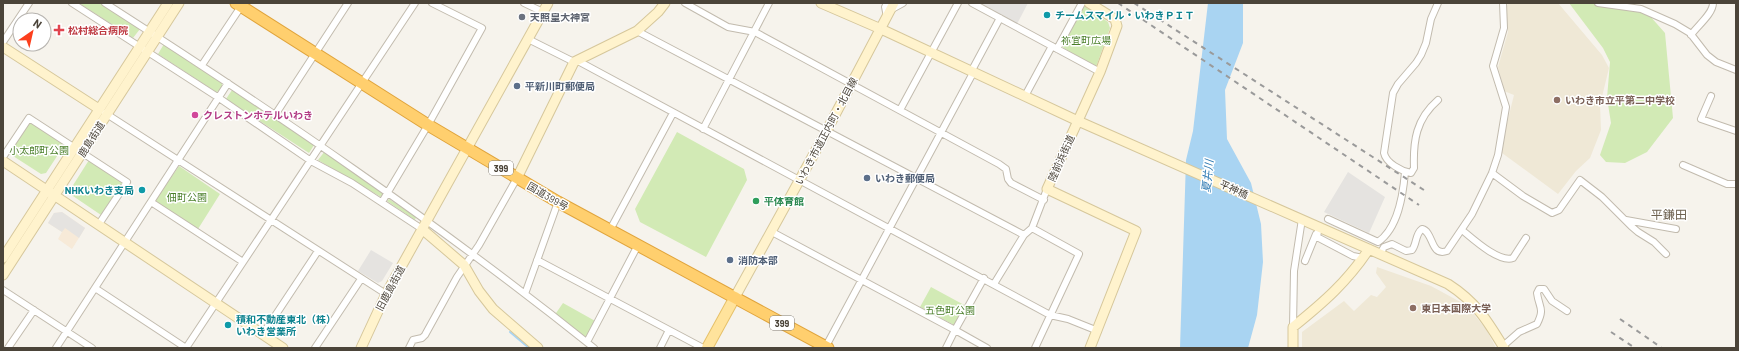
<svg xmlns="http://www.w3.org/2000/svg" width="1739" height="351" viewBox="0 0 1739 351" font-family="Barlow,'Noto Sans JP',sans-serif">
<rect width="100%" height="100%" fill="#f6f3ec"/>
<path fill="#f7ead8" d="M 62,212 L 85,228 L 72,249 L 58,239 L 62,232 L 48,223 L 54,213 Z"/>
<path fill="#efe8d6" d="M 1508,3 L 1558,3 L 1602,55 L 1609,68 L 1600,105 L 1601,130 L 1590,158 L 1576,171 L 1558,194 L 1502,153 L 1507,123 L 1514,95 L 1504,91 L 1498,67 L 1508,32 L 1506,9 Z
M 1377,267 L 1431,286 L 1466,305 L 1486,329 L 1496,348 L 1302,348 L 1302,332 L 1344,301 L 1354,311 L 1371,295 L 1377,297 L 1386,287 L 1376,273 Z"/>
<path fill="#d2eab5" d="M 79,3 L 100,3 L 140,29 L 133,38 Z
M 1569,3 L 1630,3 L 1642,7 L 1665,33 L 1673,118 L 1647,152 L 1625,163 L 1606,162 L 1600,155 L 1611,123 L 1607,98 L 1610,62 L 1603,48 Z
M 1084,6 L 1108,22 L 1110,28 L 1096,67 L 1062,47 Z
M 164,44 L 222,83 L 222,86 L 220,91 L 216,92 L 158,54 Z
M 232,90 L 314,145 L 309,153 L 226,99 Z
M 32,122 L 65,144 L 46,173 L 41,174 L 10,154 L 10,152 L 29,123 Z
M 677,132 L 744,169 L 747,180 L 706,257 L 640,222 L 635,209 Z
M 325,151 L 384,193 L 381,197 L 318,160 Z
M 89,160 L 122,181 L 122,184 L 101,215 L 70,194 L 70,190 Z
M 179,166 L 220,194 L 198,229 L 155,201 Z
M 389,199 L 416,217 L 415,220 L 387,201 Z
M 931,287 L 966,306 L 957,324 L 954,325 L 920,307 Z
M 563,303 L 597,322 L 587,342 L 554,316 Z"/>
<path fill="#e5e3e0" d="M 979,3 L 1028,3 L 1017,24 Z
M 1348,172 L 1385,197 L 1369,233 L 1324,212 Z
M 62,212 L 85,228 L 79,238 L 65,228 L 62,232 L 48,223 L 54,213 Z
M 371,250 L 393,263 L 382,281 L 378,283 L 358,271 Z"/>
<path fill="#a9d4f2" d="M 1208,3 L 1243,3 L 1243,43 L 1225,90 L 1227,139 L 1251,183 L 1261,224 L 1263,262 L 1257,315 L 1248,348 L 1180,348 L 1186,160 L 1193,131 Z"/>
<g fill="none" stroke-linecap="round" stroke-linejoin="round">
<path stroke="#a9d4f2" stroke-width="2" d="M 510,332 L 529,348"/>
<defs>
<path id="street" d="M 72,3 L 219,98 L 311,161 L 352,183 L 422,229
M 105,3 C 273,111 438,223 594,348
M 524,3 L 543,12
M 685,3 L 728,27 L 755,32 L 999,164 L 1006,169 L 1008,179 L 1011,183 L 1044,200
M 972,3 L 1100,72
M 1438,3 L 1431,19 L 1426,43 L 1421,55 L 1416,63 L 1398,84 L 1393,93 L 1384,153 C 1386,163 1401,171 1411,173 L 1414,168 C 1413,141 1416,119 1438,100
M 1598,3 L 1641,9 L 1675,24 L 1690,33 L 1707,55 L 1716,62 L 1736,70
M 892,9 L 903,3
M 887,17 L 885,7 L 887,3
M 637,31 L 1024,235
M 1691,35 C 1697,26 1713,14 1713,3
M 528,39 L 574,62
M 3,42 L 29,3
M 1057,49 L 1082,3
M 578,61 L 1050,315 L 1068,319 L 1098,331
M 202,65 L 242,5
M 971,72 L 1000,18
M 1025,96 L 1052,46
M 1711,96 L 1701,119 L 1736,131
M 900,110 L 958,3
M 105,113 L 386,294
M 275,115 L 348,3
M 703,129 L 769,3
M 3,157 L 29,118 L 127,182 L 101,221
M 1683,165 L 1727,184 L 1736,184
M 1492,173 L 1523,196 L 1552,213 L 1559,210 L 1580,180 L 1602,197 L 1631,226 L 1638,232 L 1654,242 L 1666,254
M 151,202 L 243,262
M 382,202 L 428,125 L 482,28 L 432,3
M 1328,219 L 1378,242 C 1398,228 1403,196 1405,172
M 1626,220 L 1676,229
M 1319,226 L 1317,237 L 1353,256 L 1363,258
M 1032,228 L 1079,254 L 1035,348
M 610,230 L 673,113
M 1462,230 C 1473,239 1499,263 1513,258 L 1526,238
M 772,232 L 955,330 L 946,348
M 1380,254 L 1384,247 L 1392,244 L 1406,251 L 1412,250 C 1417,244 1415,234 1422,229 C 1434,232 1430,257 1447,251 L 1472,214 L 1492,173 L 1498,155 L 1506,107 L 1493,66 L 1504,28 L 1503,3
M 537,260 L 703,348
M 1305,261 L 1316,234
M 984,278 L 955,330 L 987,348
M 994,284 L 1024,235 L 1032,228 L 1047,189
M 95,288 L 186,348
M 3,290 L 92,348
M 525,294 L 558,202
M 1293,327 L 1294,271 L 1302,219
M 263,334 L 318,251
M 587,342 L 638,245
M 1503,346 L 1519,332 L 1537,324 C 1545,308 1539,308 1537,293 L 1539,289 L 1544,289 L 1552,301 L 1567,311
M 8,348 L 34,310
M 56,348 L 228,83
M 186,348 L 415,3
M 315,348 L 361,279
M 409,348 L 413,340 L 422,338 L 425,335 L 457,277 L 479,245 L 517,178
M 660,348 L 669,330
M 825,348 L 973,73"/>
<path id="secondary" d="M 821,3 L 881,29 L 1078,121 L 1448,284 C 1476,302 1487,320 1504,348
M 1089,3 L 1115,19 L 1117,26 L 1100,72 L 1047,189 L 1136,231 L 1090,348
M 3,47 L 99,109
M 3,161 L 283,348
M 517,178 L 574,62 L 637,31 L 658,12 L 665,3
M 422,229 L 464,265 L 479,291 L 493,309 L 538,348
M 3,258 L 168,3
M 3,275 L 179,3
M 735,297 L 826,132 L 894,3
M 361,348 L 386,294 L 548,3
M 1293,348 L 1293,327 C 1324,302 1347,282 1369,249"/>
<path id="primary" d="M 707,348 L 735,297"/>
<path id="highway" d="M 236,3 L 428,125 L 558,202 L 828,348"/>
</defs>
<use href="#street" stroke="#c2bbae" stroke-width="8"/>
<use href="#secondary" stroke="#d6c79b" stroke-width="11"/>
<use href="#primary" stroke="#e6c16a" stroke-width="12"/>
<use href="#highway" stroke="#e0a43c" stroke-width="13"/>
<use href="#street" stroke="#fff" stroke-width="6"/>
<use href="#secondary" stroke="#fff3cd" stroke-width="9"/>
<use href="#primary" stroke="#ffe39c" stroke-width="10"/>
<use href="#highway" stroke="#ffcf6e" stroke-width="11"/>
<path stroke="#9a9a9a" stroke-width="2" stroke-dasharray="5 5" stroke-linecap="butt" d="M 1118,3 L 1419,205
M 1134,3 L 1427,192
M 1620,319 L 1662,348
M 1611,332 L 1635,348"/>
</g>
<g fill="#0f9aa8" stroke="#fff" stroke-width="1.5">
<circle cx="1047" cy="15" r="4"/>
<circle cx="142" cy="190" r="4"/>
<circle cx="228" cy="325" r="4"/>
</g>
<circle fill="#6b7280" stroke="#fff" stroke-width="1.5" cx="522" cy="17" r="4"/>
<path fill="#e0444e" stroke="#fff" stroke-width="1.5" d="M57 24h4v4h4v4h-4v4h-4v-4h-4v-4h4z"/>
<g fill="#5c6f8a" stroke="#fff" stroke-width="1.5">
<circle cx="517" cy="86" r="4"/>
<circle cx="867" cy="178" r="4"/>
<circle cx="730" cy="260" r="4"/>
</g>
<g fill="#8d6e63" stroke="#fff" stroke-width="1.5">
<circle cx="1557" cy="100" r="4"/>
<circle cx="1413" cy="308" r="4"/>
</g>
<circle fill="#d1479c" stroke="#fff" stroke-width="1.5" cx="195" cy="115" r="4"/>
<circle fill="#2e9e5b" stroke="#fff" stroke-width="1.5" cx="756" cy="201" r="4"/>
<g text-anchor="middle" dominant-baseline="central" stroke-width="3" stroke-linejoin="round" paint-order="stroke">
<g fill="#fff" stroke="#817c74" stroke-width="1">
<rect x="489" y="161" width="24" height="14" rx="3"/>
<rect x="770" y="316" width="24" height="14" rx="3"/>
</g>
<g font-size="9" font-weight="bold" fill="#4b4439">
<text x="501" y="168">399</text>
<text x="782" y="323">399</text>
</g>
<g font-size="10" font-weight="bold" fill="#0d838f" stroke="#fff" text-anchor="start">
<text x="1055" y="15">チームスマイル・いわきＰＩＴ</text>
<text x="134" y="190" text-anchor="end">NHKいわき支局</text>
<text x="236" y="319">積和不動産東北（株）<tspan x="236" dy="12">いわき営業所</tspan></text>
</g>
<g font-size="10" font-weight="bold" fill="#5b616d" stroke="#fff" text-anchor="start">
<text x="530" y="17">天照皇大神宮</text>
</g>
<g font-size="10" font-weight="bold" fill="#be3a42" stroke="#fff" text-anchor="start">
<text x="68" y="30">松村総合病院</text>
</g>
<g font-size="10" fill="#4a7f2a" stroke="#fff">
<text x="1086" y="40">祢宜町広場</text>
<text x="39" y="150">小太郎町公園</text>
<text x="187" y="197">佃町公園</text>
<text x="950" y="310">五色町公園</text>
</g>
<g font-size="10" font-weight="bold" fill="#4e5e75" stroke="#fff" text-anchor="start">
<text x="525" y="86">平新川町郵便局</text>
<text x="875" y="178">いわき郵便局</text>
<text x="738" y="260">消防本部</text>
</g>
<g font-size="10" font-weight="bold" fill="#785e54" stroke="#fff" text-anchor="start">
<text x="1565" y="100">いわき市立平第二中学校</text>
<text x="1421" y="308">東日本国際大学</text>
</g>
<g font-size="10" font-weight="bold" fill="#b23c85" stroke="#fff" text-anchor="start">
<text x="203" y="115">クレストンホテルいわき</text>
</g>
<g font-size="10" fill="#4b4439" stroke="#fff">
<text transform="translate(826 131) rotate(-62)">いわき市道正内町・北目線</text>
<text transform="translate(91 139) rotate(-58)">鹿島街道</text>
<text transform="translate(1061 158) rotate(-66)">陸前浜街道</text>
<text transform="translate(1234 189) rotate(24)">平神橋</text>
<text transform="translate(548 196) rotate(30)">国道399号</text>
<text transform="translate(390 288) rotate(-62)">旧鹿島街道</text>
</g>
<g font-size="10" font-weight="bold" fill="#27864d" stroke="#fff" text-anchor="start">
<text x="764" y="201">平体育館</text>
</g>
<g font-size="11" font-style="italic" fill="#2e7ab2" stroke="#fff">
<text transform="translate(1207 176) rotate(-84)">夏井川</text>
</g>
<g font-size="12" fill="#6e6250" stroke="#fff">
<text x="1669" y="214">平鎌田</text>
</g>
</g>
<rect width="1739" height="351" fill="none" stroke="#4b4439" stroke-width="8"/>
<g transform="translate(32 32) rotate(34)"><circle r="19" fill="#ffffff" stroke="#b7b4b0"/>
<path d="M0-3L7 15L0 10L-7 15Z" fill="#fc3f1d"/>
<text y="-6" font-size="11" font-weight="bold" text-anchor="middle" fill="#4b4439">N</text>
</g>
</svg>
